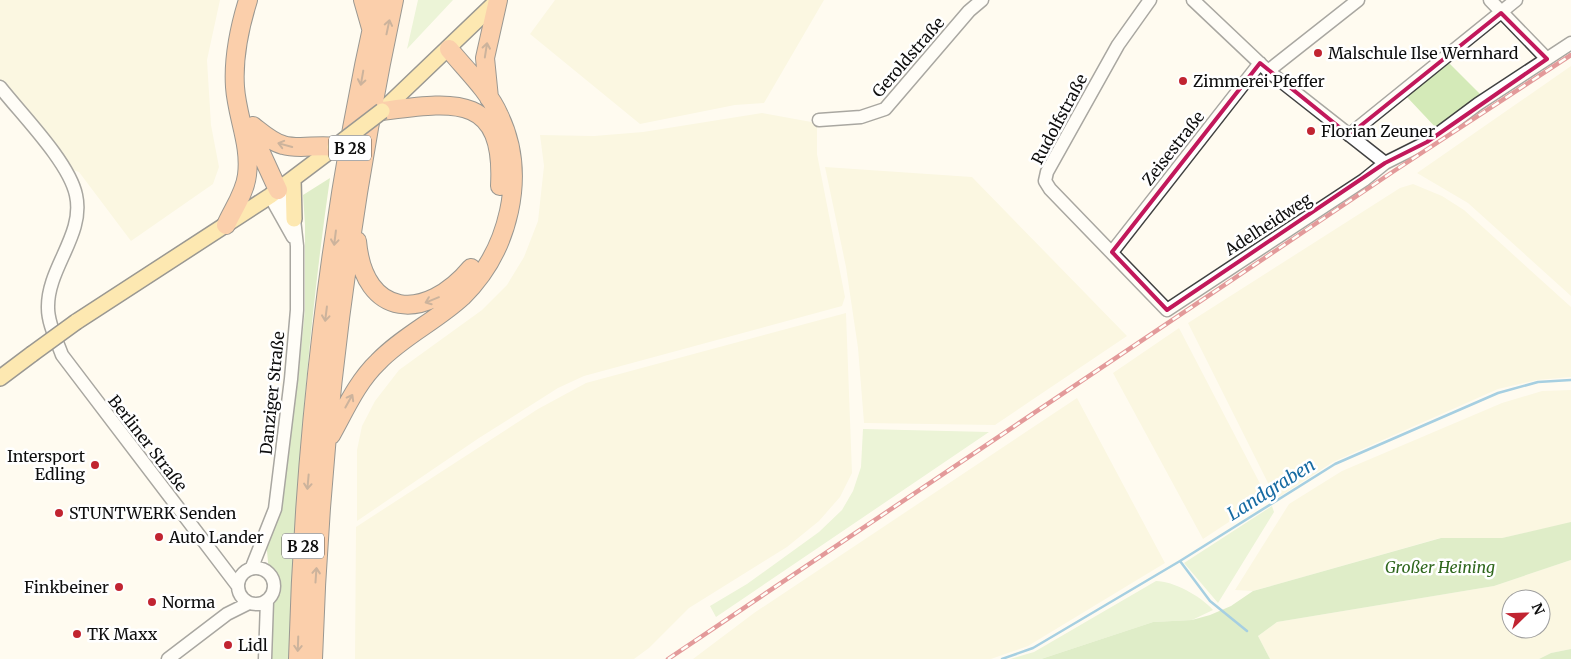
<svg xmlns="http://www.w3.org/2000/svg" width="1571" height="659" viewBox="0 0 1571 659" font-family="Merriweather,serif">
<rect width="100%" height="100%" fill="#fffbf0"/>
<path fill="#f5f1cf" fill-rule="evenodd" d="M 0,0 L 220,0 L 207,60 L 211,125 L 219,167 L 213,184 L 131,241 L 79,172 L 66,168 L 0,85 Z
M 555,0 L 824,0 L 764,103 L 735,105 L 640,124 L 530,34 Z
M 1571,66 L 1571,296 L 1468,203 L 1417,173 Z
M 762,113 L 817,123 L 817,154 L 845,297 L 842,306 L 584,376 L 558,388 L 479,438 L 357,521 L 357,450 L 362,426 L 375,401 L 399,370 L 482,310 L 507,285 L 524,257 L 538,221 L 544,166 L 540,135 L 594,136 L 643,132 Z
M 825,167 L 972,177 L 1127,336 L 995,425 L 864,423 L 858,348 L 846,267 Z
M 1413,184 L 1442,196 L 1464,210 L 1571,307 L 1571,377 L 1537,380 L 1498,389 L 1333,462 L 1276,499 L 1188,323 L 1400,188 Z
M 846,313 L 852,473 L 840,497 L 819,521 L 787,547 L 689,608 L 649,648 L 634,659 L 355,659 L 356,527 L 538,409 L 586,383 Z
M 1179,328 L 1267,497 L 1203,539 L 1113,373 Z
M 1571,390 L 1571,523 L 1502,538 L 1440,538 L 1253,591 L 1235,590 L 1289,504 L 1342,471 L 1502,403 L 1542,391 Z
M 1077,398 L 1165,563 L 1028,646 L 991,659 L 693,659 L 754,613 Z
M 1571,560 L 1571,649 L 1551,653 L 1539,659 L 1270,659 L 1258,636 L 1277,622 L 1494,586 ZM 1511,599 L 1541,599 L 1541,629 L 1511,629 Z"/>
<path fill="#d4eab8" d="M 418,0 L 453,0 L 407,49 Z
M 1449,63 L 1483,97 L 1438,130 L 1406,96 Z
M 863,429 L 989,432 L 716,617 L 710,606 L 747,584 L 819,532 L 842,510 L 853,491 L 861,467 Z
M 1272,506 L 1274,512 L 1218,603 L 1184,563 Z
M 1156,581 C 1173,581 1201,596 1213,610 L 1192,620 L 1153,622 L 1041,659 L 1010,659 L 1034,652 Z"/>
<path fill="#b8db97" d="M 330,178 C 307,337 295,499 290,659 L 267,659 L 271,605 L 278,591 L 277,583 L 269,573 L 266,540 L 277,515 L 298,380 L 305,309 L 305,225 L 303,195 Z
M 1571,522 L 1571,560 L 1494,586 L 1277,622 L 1258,636 L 1270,659 L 1041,659 L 1153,622 L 1192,620 L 1210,615 L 1231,606 L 1253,591 L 1441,538 L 1502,538 Z
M 1571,649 L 1571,659 L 1539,659 L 1551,653 Z"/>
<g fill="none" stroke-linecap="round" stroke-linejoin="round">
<path stroke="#3a99cf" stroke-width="2.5" d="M 1180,561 L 1210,601 L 1247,631
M 1002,659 L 1033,648 L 1180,561 L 1335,464 L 1498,393 L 1538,382 L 1571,380"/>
<defs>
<path id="minor" d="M 1150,0 L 1118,45 L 1047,172 L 1045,181 L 1050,189 L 1167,310 L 1364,180 L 1385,163 L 1427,142 L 1478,104 L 1571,43
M 1193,0 L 1268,71 L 1385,163
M 1490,0 L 1547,59
M 1268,71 L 1358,0
M 0,87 C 22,115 69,162 76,195 C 85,235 47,268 48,308 C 48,324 57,341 62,355 L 237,585
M 819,120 L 861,117 L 885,109 L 969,11 L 982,0
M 1349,135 L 1516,0
M 270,196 L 293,237
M 1112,252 L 1260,63
M 252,567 L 275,509 L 291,379 L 297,310 L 297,246 L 294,219 L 278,190
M238 586a18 18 0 1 1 36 0a18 18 0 1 1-36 0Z
M 168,659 L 227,614 L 249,603
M 265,659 L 267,601"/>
<path id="major" d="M 382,111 L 498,0
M 293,179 L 294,219
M 76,322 L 270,196 L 335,147
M 0,378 L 32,354"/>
<path id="highway" d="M 363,0 L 371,28
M 489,98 L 485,58 L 498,0
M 382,111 C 453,102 505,92 500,186
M 253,126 C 262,133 272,142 283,145 C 299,150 318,144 335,147
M 253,128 L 256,142 L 278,190
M 226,225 C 233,209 245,193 247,175 C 251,145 237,117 235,87 C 233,57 239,29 248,0
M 357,241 C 364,319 426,322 471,268
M 331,435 C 345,410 357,382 378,362 C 403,336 436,321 462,297 C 509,251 528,175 499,115 C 488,90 466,70 449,49
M 298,659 C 304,441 330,213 378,0
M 313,659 C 320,437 348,217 394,0"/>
</defs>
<use href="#minor" stroke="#414141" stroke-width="15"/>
<use href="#major" stroke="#1f1f1f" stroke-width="18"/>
<use href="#highway" stroke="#1f1f1f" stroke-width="20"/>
<use href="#minor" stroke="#fff" stroke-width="12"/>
<use href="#major" stroke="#fad065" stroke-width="15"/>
<use href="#highway" stroke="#f69a57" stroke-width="18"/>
<defs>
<path id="rail" d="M 668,659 L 1394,171 L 1571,55"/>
</defs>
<use href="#rail" stroke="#c12431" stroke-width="4.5"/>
<use href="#rail" stroke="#fff" stroke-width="2.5" stroke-dasharray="8" stroke-linecap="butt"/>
<defs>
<path id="major-bridge" d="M 335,147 L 382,111
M 32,354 L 76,322"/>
</defs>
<use href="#major-bridge" stroke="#1f1f1f" stroke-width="18" stroke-linecap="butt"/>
<use href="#major-bridge" stroke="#fad065" stroke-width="15"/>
</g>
<defs><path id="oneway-shaft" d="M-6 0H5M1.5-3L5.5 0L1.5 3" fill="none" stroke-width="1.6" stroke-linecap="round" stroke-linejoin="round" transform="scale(1.25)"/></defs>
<g stroke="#8e5b36">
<use href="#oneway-shaft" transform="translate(388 27) rotate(-78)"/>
<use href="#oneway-shaft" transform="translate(486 50) rotate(-81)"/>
<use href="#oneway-shaft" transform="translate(362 78) rotate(100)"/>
<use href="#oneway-shaft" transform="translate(285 145) rotate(-165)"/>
<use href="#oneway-shaft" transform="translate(335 238) rotate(97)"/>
<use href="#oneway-shaft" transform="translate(432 300) rotate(158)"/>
<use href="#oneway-shaft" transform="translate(326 314) rotate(97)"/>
<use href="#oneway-shaft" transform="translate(349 401) rotate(-61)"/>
<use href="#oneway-shaft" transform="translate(308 482) rotate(95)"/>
<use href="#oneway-shaft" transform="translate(316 575) rotate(-86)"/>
<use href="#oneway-shaft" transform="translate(298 644) rotate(92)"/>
</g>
<path d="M0 0H1571V659H0ZM 1501,13 L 1547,59 L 1427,142 L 1385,163 L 1167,310 L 1112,252 L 1260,63 L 1349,135 Z" fill="#fffbf0" fill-opacity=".55" fill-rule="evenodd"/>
<path fill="none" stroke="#c2185b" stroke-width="4" stroke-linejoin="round" d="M 1501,13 L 1547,59 L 1427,142 L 1385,163 L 1167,310 L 1112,252 L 1260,63 L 1349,135 Z"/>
<g fill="#c12431" stroke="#fff" stroke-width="2">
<circle cx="1318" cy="53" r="5"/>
<circle cx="1183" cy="81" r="5"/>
<circle cx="1311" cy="131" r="5"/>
<circle cx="95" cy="465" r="5"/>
<circle cx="59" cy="513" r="5"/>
<circle cx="159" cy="537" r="5"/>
<circle cx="119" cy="587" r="5"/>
<circle cx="152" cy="602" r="5"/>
<circle cx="77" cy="634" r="5"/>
<circle cx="228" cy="645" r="5"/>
</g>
<g text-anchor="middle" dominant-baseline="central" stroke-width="5" stroke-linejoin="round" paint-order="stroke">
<g fill="#fff" stroke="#565656" stroke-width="1">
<rect x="329" y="135.5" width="42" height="25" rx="4"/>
<rect x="282" y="533.5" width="42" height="25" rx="4"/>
</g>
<g font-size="15" font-weight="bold" fill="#0e0e0e">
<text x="350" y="148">B 28</text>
<text x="303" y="546">B 28</text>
</g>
<g font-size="16" fill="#0e0e0e" stroke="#fff" text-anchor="start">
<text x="1328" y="53">Malschule Ilse Wernhard</text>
<text x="1193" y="81">Zimmerei Pfeffer</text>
<text x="1321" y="131">Florian Zeuner</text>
<text x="85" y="456" text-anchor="end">Intersport<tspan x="85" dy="18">Edling</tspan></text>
<text x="69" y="513">STUNTWERK Senden</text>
<text x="169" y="537">Auto Lander</text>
<text x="109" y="587" text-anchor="end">Finkbeiner</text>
<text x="162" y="602">Norma</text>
<text x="87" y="634">TK Maxx</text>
<text x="238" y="645">Lidl</text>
</g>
<g font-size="16" fill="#0e0e0e" stroke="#fff">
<text transform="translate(908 57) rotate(-49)">Geroldstraße</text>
<text transform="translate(1059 119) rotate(-62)">Rudolfstraße</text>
<text transform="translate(1173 148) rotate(-52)">Zeisestraße</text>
<text transform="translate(1268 224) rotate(-33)">Adelheidweg</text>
<text transform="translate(272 393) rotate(-84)">Danziger Straße</text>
<text transform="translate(148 443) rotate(52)">Berliner Straße</text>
</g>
<g font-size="16" font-style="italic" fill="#2f671d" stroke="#fff">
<text x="1440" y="567">Großer Heining</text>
</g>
<g font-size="18" font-style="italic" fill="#156aa2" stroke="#fff">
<text transform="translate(1271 489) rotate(-32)">Landgraben</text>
</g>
</g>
<g transform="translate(1526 614) rotate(67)"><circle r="24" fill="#ffffff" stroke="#9f9f9f"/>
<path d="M0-4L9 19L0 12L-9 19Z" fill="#c12431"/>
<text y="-8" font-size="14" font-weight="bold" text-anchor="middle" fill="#0e0e0e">N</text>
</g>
</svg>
